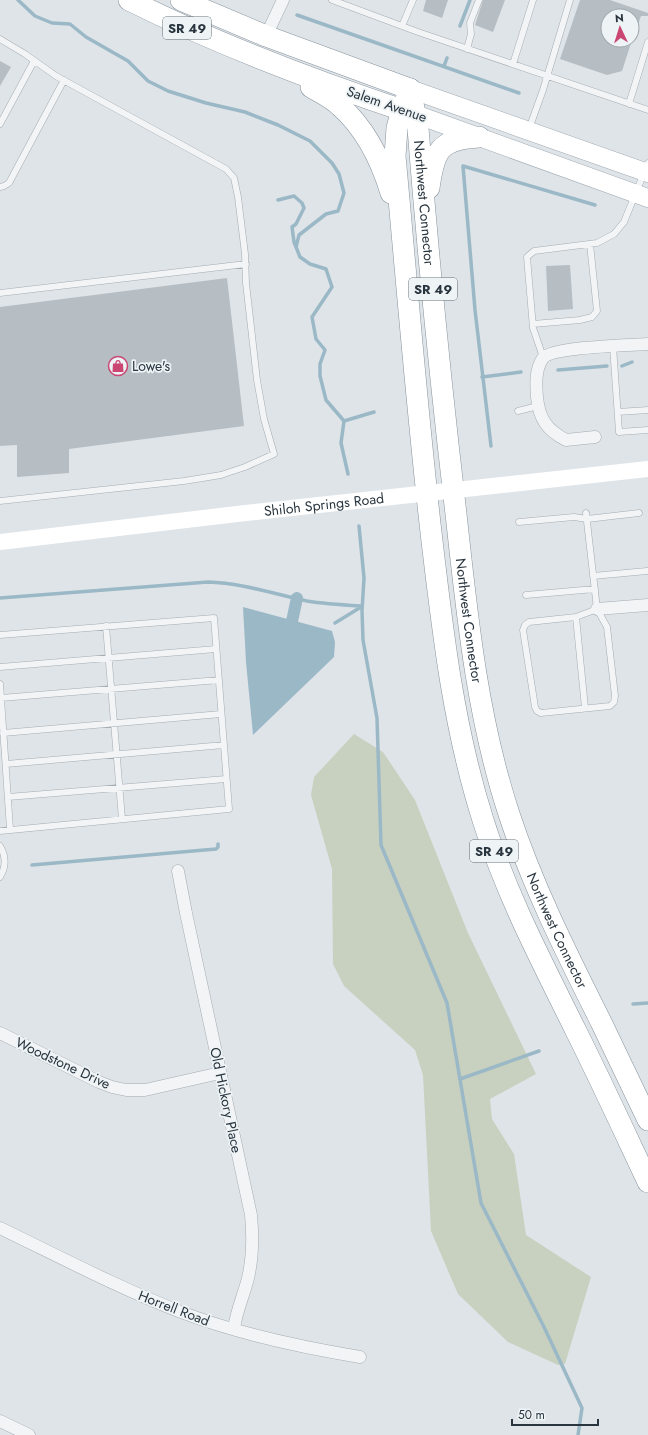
<svg xmlns="http://www.w3.org/2000/svg" width="648" height="1435" viewBox="0 0 648 1435" font-family="Jost,sans-serif">
<rect width="100%" height="100%" fill="#dfe4e8"/>
<path fill="#c8d1c0" d="M 354,734 L 383,752 L 415,800 L 468,933 L 536,1074 L 490,1099 L 492,1119 L 514,1154 L 526,1235 L 591,1277 L 565,1364 L 558,1365 L 508,1342 L 458,1294 L 431,1231 L 423,1075 L 415,1050 L 344,986 L 333,964 L 332,869 L 311,795 L 314,777 Z"/>
<path fill="#9bb8c7" d="M 243,607 L 332,631 L 335,642 L 334,657 L 253,735 L 246,662 Z"/>
<g fill="none" stroke-linecap="round" stroke-linejoin="round">
<path stroke="#9bb8c7" stroke-width="3.5" d="M 18,0 L 35,16 L 52,23 L 70,24 L 86,37 L 128,61 L 148,81 L 168,91 L 206,103 L 245,112 L 278,125 L 310,141 L 332,163 L 339,174 L 344,193 L 338,211 L 326,214 L 299,235 L 296,247 L 300,257 L 310,264 L 326,269 L 332,287 L 312,317 L 316,339 L 325,350 L 320,364 L 320,376 L 326,400 L 344,421 L 341,443 L 348,474
M 297,15 L 519,93
M 460,26 L 470,0
M 444,66 L 447,58
M 278,200 L 294,196 L 302,203 L 304,208 L 296,224 L 292,227 L 294,242 L 296,247
M 622,366 L 632,362
M 558,370 L 607,366
M 482,377 L 521,372
M 344,421 L 374,412
M 491,446 L 475,310 L 463,166 L 595,205
M 359,526 L 364,578 L 362,611 L 363,640 L 377,718 L 381,845 L 447,1003 L 481,1203 L 544,1327 L 582,1408 L 578,1435
M 0,598 L 208,582 C 242,583 274,594 307,601 C 325,604 344,605 362,606
M 335,623 L 361,607
M 32,865 L 216,849 L 218,847 L 218,844
M 633,1004 L 648,1003
M 460,1079 L 539,1051"/>
<path stroke="#9bb8c7" stroke-width="12" d="M 291,626 L 297,598"/>
</g>
<path fill="#b6bec4" d="M 426,0 L 448,0 L 442,18 L 423,11 Z
M 483,0 L 505,0 L 493,32 L 475,25 Z
M 580,0 L 610,0 L 648,13 L 648,16 L 641,16 L 634,37 L 632,37 L 632,16 L 608,16 L 608,40 L 632,40 L 622,71 L 607,75 L 560,59 Z
M 0,61 L 11,67 L 0,86 Z
M 570,265 L 573,309 L 548,311 L 546,266 Z
M 227,278 L 244,426 L 69,449 L 69,473 L 17,477 L 17,445 L 0,446 L 0,307 Z"/>
<g fill="none" stroke-linecap="round" stroke-linejoin="round">
<defs>
<path id="lane" d="M 332,0 L 418,32 L 648,110
M 402,26 L 413,0
M 0,39 L 25,54 L 56,76 L 226,169 L 234,178 L 238,197 L 245,254 L 246,283 L 257,380 L 264,419 L 274,454 L 245,467 L 221,475 L 184,481 L 0,501
M 467,49 L 471,34 L 470,23 L 479,0
M 513,64 L 533,0
M 629,104 L 648,42
M 0,124 L 34,61
M 529,129 L 543,90 L 570,0
M 0,187 L 4,186 L 9,183 L 64,80
M 0,293 L 246,264
M 533,324 L 580,320 L 592,317 L 597,311 L 590,244
M 613,346 L 619,432 L 648,430
M 543,357 L 533,328 L 527,257 L 534,251 L 597,243 L 614,234 L 624,222 L 648,163
M 518,411 L 538,406
M 618,412 L 648,410
M 586,513 L 597,609 L 607,627 L 615,696 L 614,702 L 610,706 L 541,713 L 537,711 L 535,707 L 523,630 L 525,625 L 529,622 L 576,617 L 597,609
M 519,522 L 574,517 L 587,519 L 639,513
M 593,576 L 647,571
M 526,595 L 595,589
M 576,617 L 585,708
M 106,626 L 122,819
M 0,635 L 214,618 L 229,809 L 0,831
M 0,667 L 216,649
M 0,684 L 10,829
M 1,698 L 219,680
M 3,733 L 221,714
M 6,764 L 224,745
M 8,797 L 226,779
M 0,846 C 6,856 6,867 0,877"/>
<path id="street" d="M 266,36 L 283,0
M 595,437 L 566,440 C 547,430 539,419 537,397 C 536,385 535,369 543,358 C 552,347 630,345 648,344
M 597,609 L 648,605
M 178,871 L 186,913 L 251,1215 C 253,1236 253,1257 248,1278 C 244,1295 236,1311 234,1329
M 0,1033 L 99,1082 L 112,1087 L 126,1090 L 145,1090 L 220,1073
M 0,1228 C 60,1257 119,1288 181,1312 C 238,1334 300,1347 360,1357
M 0,1421 L 29,1435"/>
<path id="primary" d="M 410,89 L 648,173
M 415,114 L 648,198"/>
<g id="highway">
<path d="M 129,0 C 221,46 317,82 414,114"/>
<path d="M 181,0 L 266,36 L 410,89"/>
<path d="M 311,87 C 321,93 332,98 340,106 C 366,129 381,160 391,193"/>
<path d="M 410,89 L 402,110 L 397,128 L 395,156 C 407,284 417,412 432,541 C 443,635 454,729 483,820 C 506,894 542,962 576,1031 C 601,1081 624,1131 648,1182"/>
<path id="s2" d="M 410,89 L 418,128 C 428,257 441,386 456,514 C 467,615 477,717 509,814 C 533,887 567,954 601,1022 C 617,1055 632,1087 648,1120"/>
<path d="M 429,188 C 434,151 439,139 479,137"/>
</g>
</defs>
<use href="#lane" stroke="#a4acb2" stroke-width="7"/>
<use href="#street" stroke="#a4acb2" stroke-width="13"/>
<use href="#primary" stroke="#9faab3" stroke-width="19"/>
<use href="#highway" stroke="#87949e" stroke-width="22"/>
<use href="#lane" stroke="#f2f4f6" stroke-width="6"/>
<use href="#street" stroke="#f2f4f6" stroke-width="12"/>
<path stroke="#fff" stroke-width="16" id="s1" d="M 0,542 L 237,514 L 648,469"/>
<use href="#primary" stroke="#fff" stroke-width="18"/>
<use href="#highway" stroke="#fff" stroke-width="21"/>
</g>
<defs>
<symbol id="shop-ring" viewBox="-11 -11 22 22"><circle r="9.5" fill="#eef3f5" stroke="#c94772" stroke-width="1.5"/><path d="M-5-2.5h2.3a2.7 3.5 0 0 1 5.4 0H5L5.5 6h-11ZM-1.5-2.5h3a1.5 2.3 0 0 0-3 0Z" fill="#c94772"/></symbol>
</defs>
<g fill-rule="evenodd">
<use href="#shop-ring" x="107" y="355" width="22" height="22"/>
</g>
<g text-anchor="middle" dominant-baseline="central" stroke-width="3.5" stroke-linejoin="round" paint-order="stroke">
<g fill="#eef3f5" stroke="#636d75" stroke-width="1">
<rect x="163" y="17" width="48" height="22" rx="3"/>
<rect x="409" y="278" width="48" height="22" rx="3"/>
<rect x="470" y="840" width="48" height="22" rx="3"/>
</g>
<g font-size="13" font-weight="bold" fill="#28343e">
<text x="187" y="28">SR 49</text>
<text x="433" y="289">SR 49</text>
<text x="494" y="851">SR 49</text>
</g>
<g font-size="14" fill="#28343e" stroke="#eef3f5">
<text transform="translate(387 104) rotate(19)">Salem Avenue</text>
<text stroke="none"><textPath href="#s2" startOffset="115">Northwest Connector</textPath></text>
<text stroke="none"><textPath href="#s1" startOffset="326">Shiloh Springs Road</textPath></text>
<text stroke="none"><textPath href="#s2" startOffset="535">Northwest Connector</textPath></text>
<text stroke="none"><textPath href="#s2" startOffset="859">Northwest Connector</textPath></text>
<text transform="translate(63 1063) rotate(25)">Woodstone Drive</text>
<text transform="translate(226 1100) rotate(78)">Old Hickory Place</text>
<text transform="translate(174 1308) rotate(21)">Horrell Road</text>
</g>
<g font-size="14" fill="#28343e" stroke="#eef3f5" text-anchor="start">
<text x="132" y="366">Lowe's</text>
</g>
</g>
<g transform="translate(620 28) rotate(356)"><circle r="19" fill="#eef3f5" stroke="#9fa7ac"/>
<path d="M0-3L7 15L0 10L-7 15Z" fill="#c94772"/>
<text y="-6" font-size="11" font-weight="bold" text-anchor="middle" fill="#28343e">N</text>
</g>
<path d="M512 1419v6h86v-6" fill="none" stroke="#28343e" stroke-width="2"/>
<text x="518" y="1419" font-size="12" fill="#28343e" stroke="#eef3f5" stroke-width="3" paint-order="stroke">50 m</text>
</svg>
